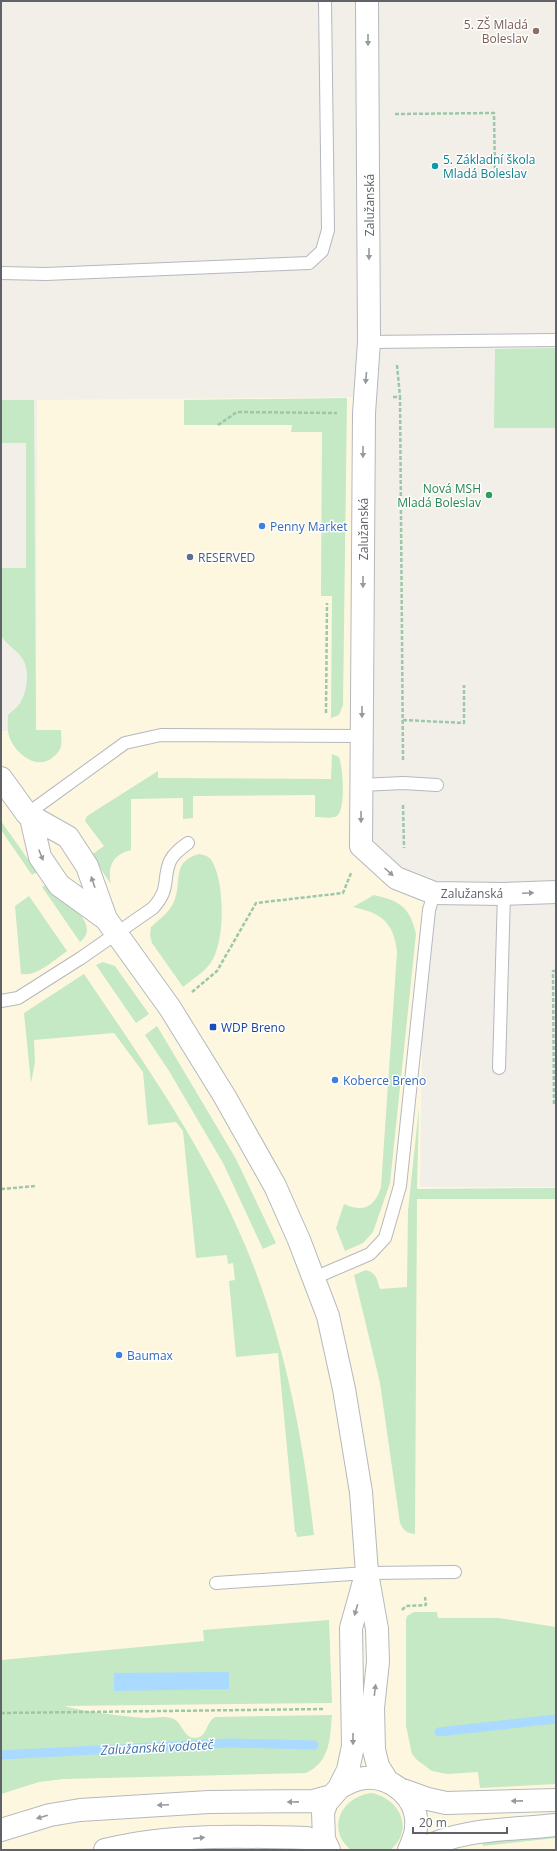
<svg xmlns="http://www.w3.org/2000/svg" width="557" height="1851" viewBox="0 0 557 1851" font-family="'Open Sans',sans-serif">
<rect width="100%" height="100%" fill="#f1efe8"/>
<path fill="#fef7e0" d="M 365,397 L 364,840 L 424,900 L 420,1187 L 556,1187 L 556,1850 L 1,1850 L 1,731 L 36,730 L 37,400 Z"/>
<path fill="#c5e8c5" d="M 556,348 L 556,428 L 494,428 L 495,349 Z
M 347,398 L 343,705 L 339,715 L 331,718 L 332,596 L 321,596 L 322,432 L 291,432 L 292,425 L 184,425 L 184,400 Z
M 1,400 L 34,400 L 36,730 L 61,730 C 61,735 62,741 61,746 C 60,751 56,755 52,758 C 36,771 14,752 9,736 C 7,729 8,722 8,715 C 11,712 15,709 18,706 C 27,695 31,670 22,658 C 16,649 6,645 1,635 L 1,568 L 26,568 L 26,443 L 1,443 Z
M 332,754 L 339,757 C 343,767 346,809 337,816 C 332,819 322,817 315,817 L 315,795 L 193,796 L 193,818 L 183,819 L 183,798 L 131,799 L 131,850 C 113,854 107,867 111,884 L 91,855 L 104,846 L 85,821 L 87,816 L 158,771 L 158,778 L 331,779 Z
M 1,821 L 37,872 L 32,875 L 1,830 Z
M 199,854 C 204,855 209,856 212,861 C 225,883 226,945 209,965 C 202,974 191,980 183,987 L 152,943 L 150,935 L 151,927 C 157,921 166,915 171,907 C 185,887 168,862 199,854 Z
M 46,885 C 59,896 104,923 80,942 L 42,887 Z
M 374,895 C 400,901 410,907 416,934 L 390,1183 L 373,1232 L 363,1243 L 345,1251 L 336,1228 L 344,1204 C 363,1213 375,1207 381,1187 L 397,952 C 394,922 381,913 353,907 Z
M 29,896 L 67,951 C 54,960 37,977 21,974 L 15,906 Z
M 103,962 L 115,966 L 149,1014 L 136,1023 L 96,965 Z
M 84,974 C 143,1061 204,1147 245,1245 C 284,1337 303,1436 314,1535 L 297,1537 L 296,1532 L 295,1532 L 278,1353 L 236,1357 L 229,1281 L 235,1280 L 233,1263 L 228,1264 L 227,1255 L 196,1258 L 183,1131 L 176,1122 L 148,1125 L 143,1072 L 114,1033 L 34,1040 L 35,1062 L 31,1083 L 24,1013 Z
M 157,1026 L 236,1159 L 276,1243 L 263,1249 L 223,1163 L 169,1071 L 145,1035 Z
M 419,1107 L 417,1189 L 556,1188 L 556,1199 L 417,1199 L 415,1534 C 406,1533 404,1531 400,1523 L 380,1383 L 354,1275 L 366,1270 C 377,1273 377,1280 380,1289 L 407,1287 L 408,1211 Z
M 414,1612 L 437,1612 L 438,1618 L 498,1618 L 556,1627 L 556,1784 L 480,1788 L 478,1772 L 447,1774 L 432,1771 L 417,1760 L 412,1754 L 406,1726 L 406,1620 L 407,1616 Z
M 329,1620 L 332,1703 L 64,1706 C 87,1712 122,1716 146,1718 C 154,1718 163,1716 171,1718 C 182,1720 183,1738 195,1738 C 208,1737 205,1723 215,1717 L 332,1715 C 330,1739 330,1762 306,1773 L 64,1779 L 39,1782 L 1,1794 L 1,1660 L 204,1641 L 203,1630 Z
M 372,1793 C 400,1799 415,1830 390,1850 L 351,1850 C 325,1829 342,1796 372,1793 Z
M 556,1834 L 556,1838 L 483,1846 L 483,1843 Z"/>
<path fill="#aadaff" d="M 229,1672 L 229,1689 L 114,1691 L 114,1673 Z"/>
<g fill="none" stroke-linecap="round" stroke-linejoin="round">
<path stroke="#aadaff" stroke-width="9" d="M 439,1732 L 556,1719
M 1,1755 L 229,1743 L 314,1745"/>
<defs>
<path id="service" d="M 1,273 L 46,274 L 309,263 L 322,251 L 328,230 L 325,1
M 369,342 L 556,340
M 361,785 L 403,783 L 437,785
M 27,814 L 125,743 L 161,735 L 362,736
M 1,1001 L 18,998 L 81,958 L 153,908 C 171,888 162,880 170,861 C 174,853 181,848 188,843
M 499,1068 L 504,894
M 314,1278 L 370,1254 L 385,1238 L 400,1186 L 429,910 L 434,893
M 216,1583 L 367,1573 L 455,1572"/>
<path id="minor" d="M 367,1 L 369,342 L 364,413 L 361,846 L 396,878 L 434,893 L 504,894 L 556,892"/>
<path id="tertiary" d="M 1,778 L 27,814 L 68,837 L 87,866 L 106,919 L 170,1008 L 225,1097 L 275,1186 L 299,1240 L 328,1316 L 344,1389 L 361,1492 L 367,1573 L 377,1629 L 378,1662 L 373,1708 L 374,1750 L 378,1766 L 388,1782
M 31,818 L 40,857 L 59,885 L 106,919
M 339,1788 C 347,1783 355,1779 365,1778 C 392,1776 419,1798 416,1827 C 416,1835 412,1843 409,1850
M 400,1789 L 428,1799 L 446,1803 L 556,1800
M 1,1830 L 50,1815 L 80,1810 L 209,1802 L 313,1801 L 331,1796
M 105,1850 C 170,1834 241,1836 307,1838 L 318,1842 L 328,1849
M 329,1850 L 324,1839 L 323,1812 L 327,1802 L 339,1788 L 348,1770 L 353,1746 L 351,1628 L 365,1578
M 420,1850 C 460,1828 511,1830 556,1825"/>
</defs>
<use href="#service" stroke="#b5b8bc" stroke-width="14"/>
<use href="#minor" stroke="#b5b8bc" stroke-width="24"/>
<use href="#tertiary" stroke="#b5b8bc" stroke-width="24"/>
<path stroke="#9cc7a9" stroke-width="2.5" stroke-dasharray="4 2" stroke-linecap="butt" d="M 395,114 L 494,113 L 495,177
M 397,365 L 400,397
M 393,397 L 400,397 L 403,760
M 218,425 L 237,412 L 337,413
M 326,713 L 327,603
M 403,720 L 464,723 L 464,685
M 403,805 L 404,848
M 556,971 L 553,971 L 554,1104 L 556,1104
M 192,992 L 217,971 L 256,903 L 343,893 L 351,873
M 1,1189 L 36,1186
M 402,1610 L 406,1606 L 426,1605 L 425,1597
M 1,1713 L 325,1709"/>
<use href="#service" stroke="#fff" stroke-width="12"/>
<use href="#minor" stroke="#fff" stroke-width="22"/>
<use href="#tertiary" stroke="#fff" stroke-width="22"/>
</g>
<defs><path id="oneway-solid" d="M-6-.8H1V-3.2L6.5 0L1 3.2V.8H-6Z"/></defs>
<g fill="#979a9d">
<use href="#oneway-solid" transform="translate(368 40) rotate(90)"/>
<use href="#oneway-solid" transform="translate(369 254) rotate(90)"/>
<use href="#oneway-solid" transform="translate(366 378) rotate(95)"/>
<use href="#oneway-solid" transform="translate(363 452) rotate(90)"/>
<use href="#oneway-solid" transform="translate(363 582) rotate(90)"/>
<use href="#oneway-solid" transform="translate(362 712) rotate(90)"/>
<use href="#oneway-solid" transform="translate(361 817) rotate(90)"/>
<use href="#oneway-solid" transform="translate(41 855) rotate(68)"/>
<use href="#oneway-solid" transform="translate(389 872) rotate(42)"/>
<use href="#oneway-solid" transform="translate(93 882) rotate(-109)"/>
<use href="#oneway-solid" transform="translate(528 893) rotate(-2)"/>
<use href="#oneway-solid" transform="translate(356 1610) rotate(106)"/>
<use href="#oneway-solid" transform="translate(375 1690) rotate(-83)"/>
<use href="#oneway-solid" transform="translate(353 1739) rotate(90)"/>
<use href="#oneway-solid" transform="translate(517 1801) rotate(179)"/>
<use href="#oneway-solid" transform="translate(293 1802) rotate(179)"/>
<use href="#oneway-solid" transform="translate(163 1805) rotate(177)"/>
<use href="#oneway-solid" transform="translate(42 1817) rotate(164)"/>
<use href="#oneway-solid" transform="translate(199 1838) rotate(-6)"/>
</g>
<circle fill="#8d6e63" stroke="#fff" stroke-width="1.5" cx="536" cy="31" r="4"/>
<circle fill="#0f9aa8" stroke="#fff" stroke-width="1.5" cx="435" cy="166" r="4"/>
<circle fill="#2e9e5b" stroke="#fff" stroke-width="1.5" cx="489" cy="495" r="4"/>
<g fill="#3f7fe0" stroke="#fff" stroke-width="1.5">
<circle cx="262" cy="526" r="4"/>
<circle cx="335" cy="1080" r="4"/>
<circle cx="119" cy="1355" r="4"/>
</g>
<circle fill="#5c6f8a" stroke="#fff" stroke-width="1.5" cx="190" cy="557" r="4"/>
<rect fill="#1a4fb4" stroke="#fff" stroke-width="1.5" x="209" y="1023" width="8" height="8" rx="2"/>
<g text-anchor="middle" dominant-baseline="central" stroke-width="3" stroke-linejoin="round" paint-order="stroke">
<g font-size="12" fill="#785e54" stroke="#fff" text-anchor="end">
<text x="528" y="24">5. ZŠ Mladá<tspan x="528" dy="14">Boleslav</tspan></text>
</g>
<g font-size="12" fill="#0d838f" stroke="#fff" text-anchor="start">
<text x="443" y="159">5. Základní škola<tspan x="443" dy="14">Mladá Boleslav</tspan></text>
</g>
<g font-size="12" fill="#5f6368" stroke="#fff">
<text transform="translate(369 205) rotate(-90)">Zalužanská</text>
<text transform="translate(363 529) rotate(-90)">Zalužanská</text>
<text x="472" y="893">Zalužanská</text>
</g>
<g font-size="12" fill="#27864d" stroke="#fff" text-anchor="end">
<text x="481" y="488">Nová MSH<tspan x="481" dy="14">Mladá Boleslav</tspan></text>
</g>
<g font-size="12" fill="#366cbe" stroke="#fff" text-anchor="start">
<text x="270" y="526">Penny Market</text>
<text x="343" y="1080">Koberce Breno</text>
<text x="127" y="1355">Baumax</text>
</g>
<g font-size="12" fill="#4e5e75" stroke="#fff" text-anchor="start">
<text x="198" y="557">RESERVED</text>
</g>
<g font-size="12" fill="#164399" stroke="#fff" text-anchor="start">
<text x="221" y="1027">WDP Breno</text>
</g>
<g font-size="13" font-style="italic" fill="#4174aa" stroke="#fff">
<text transform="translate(157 1747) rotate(-3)">Zalužanská vodoteč</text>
</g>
</g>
<rect width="557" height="1851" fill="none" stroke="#5f6368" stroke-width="4"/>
<path d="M413 1827v6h94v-6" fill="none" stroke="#5f6368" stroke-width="2"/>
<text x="419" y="1827" font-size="12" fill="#5f6368" stroke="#ffffff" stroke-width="3" paint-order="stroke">20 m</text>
</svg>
